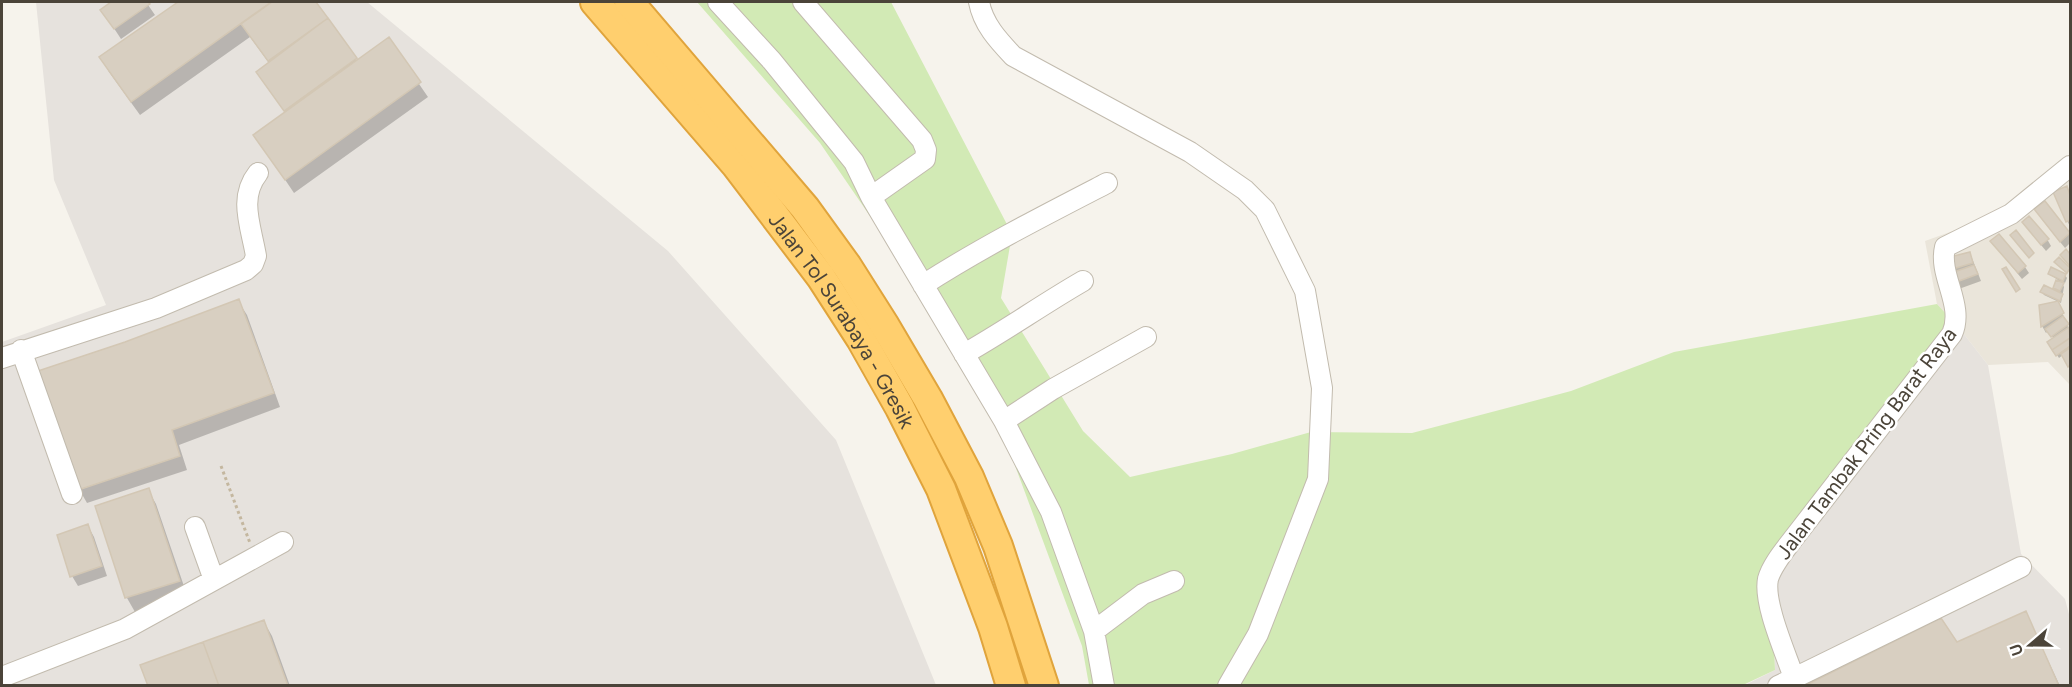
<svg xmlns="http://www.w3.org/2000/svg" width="2072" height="687" viewBox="0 0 2072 687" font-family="Figtree,sans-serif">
<rect width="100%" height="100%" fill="#f6f3ec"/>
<path fill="#eae5da" d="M 2070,154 L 2070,385 L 2048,362 L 1988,365 L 1960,329 L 1937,304 L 1925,241 L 2003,213 Z"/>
<path fill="#e6e2dd" d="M 36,2 L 367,2 L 668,251 L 836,440 L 936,685 L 2,685 L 2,342 L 106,305 L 54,180 Z
M 1960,329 L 1988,365 L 2021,554 L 2065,599 L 2070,618 L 2070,685 L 1743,686 L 1775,670 L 1770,565 Z"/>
<path fill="#d2eab5" d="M 697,2 L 891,2 L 1012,234 L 1001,298 L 1083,431 L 1130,477 L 1232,454 L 1311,432 L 1412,433 L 1571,391 L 1674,352 L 1937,304 L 1960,329 L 1770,565 L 1775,670 L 1743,685 L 1089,685 L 1082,646 L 1007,444 L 926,298 L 820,143 Z"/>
<path fill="#0003" d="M 114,2 L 146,2 L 155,15 L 121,39 L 102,10 Z
M 180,2 L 314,2 L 357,62 L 388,39 L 428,97 L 294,193 L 255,135 L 286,113 L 266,86 L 269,63 L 250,37 L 140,115 L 109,72 L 101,58 Z
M 2066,188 L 2070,196 L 2070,226 L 2067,221 Z
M 2045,203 L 2070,236 L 2070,243 L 2065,248 L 2040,217 Z
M 2023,223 L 2047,239 L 2051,246 L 2046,251 Z
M 1992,242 L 2025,267 L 2029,273 L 2022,279 Z
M 1970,253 L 1981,281 L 1956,290 L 1957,273 L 1954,268 Z
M 2049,274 L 2065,275 L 2067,278 L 2065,283 L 2061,281 L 2064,287 L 2061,303 L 2044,295 L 2042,292 L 2057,293 L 2054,288 L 2058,280 Z
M 238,301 L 247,315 L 280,407 L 179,445 L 187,470 L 87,503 L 79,489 L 126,343 Z
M 2061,310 L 2070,332 L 2070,368 L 2063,355 L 2059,358 L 2053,349 L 2054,339 L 2048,331 L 2046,333 L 2042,326 Z
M 148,490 L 156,504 L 187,595 L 135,612 L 127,598 L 97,507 Z
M 88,526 L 94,537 L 107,576 L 78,586 L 72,576 Z
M 2026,613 L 2060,686 L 1807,686 L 1956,643 Z
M 264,622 L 272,636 L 290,686 L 149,686 Z"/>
<path fill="#d8cfc1" stroke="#d3c7b4" stroke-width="1.5" d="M 111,2 L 148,2 L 150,4 L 114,29 L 100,10 Z
M 178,2 L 271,2 L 131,102 L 99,57 Z
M 272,2 L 316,2 L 328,18 L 268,61 L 241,24 Z
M 328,18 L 357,58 L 284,111 L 256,72 Z
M 389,37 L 421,82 L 285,180 L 253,135 Z
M 2067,186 L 2070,195 L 2070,220 L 2066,222 L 2053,192 Z
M 2045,201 L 2070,233 L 2060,242 L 2034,209 Z
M 2029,216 L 2049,239 L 2041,245 L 2022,222 Z
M 2016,230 L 2034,253 L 2029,258 L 2010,235 Z
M 1999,234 L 2026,266 L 2018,273 L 1990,241 Z
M 2066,249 L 2070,254 L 2070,266 L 2060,255 Z
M 1970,252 L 1973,263 L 1953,269 L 1950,257 Z
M 2059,257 L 2070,268 L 2067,273 L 2054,262 Z
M 1974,265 L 1978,274 L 1951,284 L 1948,274 Z
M 2006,267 L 2020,289 L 2016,292 L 2002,269 Z
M 2051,267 L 2066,274 L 2063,281 L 2048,274 Z
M 2056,280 L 2064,283 L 2060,291 L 2053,288 Z
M 2044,285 L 2063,294 L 2060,301 L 2040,292 Z
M 239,299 L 274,393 L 172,430 L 180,456 L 78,490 L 38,371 L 125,342 Z
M 2058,301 L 2064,313 L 2041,327 L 2039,305 Z
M 2063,316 L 2069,324 L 2051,337 L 2045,329 Z
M 2069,327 L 2070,338 L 2052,350 L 2047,342 Z
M 2070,338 L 2070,346 L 2056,356 L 2052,350 Z
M 2070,348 L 2070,365 L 2068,367 L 2061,354 Z
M 149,488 L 180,581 L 125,598 L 95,506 Z
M 88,524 L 102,566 L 70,577 L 57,535 Z
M 2026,611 L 2059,686 L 1804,686 L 1941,618 L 1957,642 Z
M 264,620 L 288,686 L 219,686 L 203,642 Z
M 203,642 L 219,686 L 148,686 L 140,665 Z"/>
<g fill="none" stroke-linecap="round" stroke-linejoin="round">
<defs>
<path id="minor" d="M 718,2 L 772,61 L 854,162 L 871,197 L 1004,421 L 1051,512 L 1094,631 L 1104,686
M 803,2 L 922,140 L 926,150 L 925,159 L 871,197
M 979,2 C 983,24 998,40 1013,56 L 1190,152 L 1245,190 L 1265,210 L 1305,291 L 1322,388 L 1318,479 L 1258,634 L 1228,686
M 923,285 C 982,247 1045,215 1107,183
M 21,350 L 72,494
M 964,354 C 1005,331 1043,304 1083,281
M 2,358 L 156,308 L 246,270 L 253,264 L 256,256 C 251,226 238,198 258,173
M 1004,421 L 1053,389 L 1146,337
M 195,527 L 214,580
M 1094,631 L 1143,594 L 1174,581
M 2,677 L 125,629 L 283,542
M 1794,678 C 1786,654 1763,603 1768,579 C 1772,565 1784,551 1793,539 L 1952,334 C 1965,305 1938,276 1945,247 L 2011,214 L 2070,166
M 1778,686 L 2021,567"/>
<g id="highway">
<path id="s1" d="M 595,2 L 736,165 L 821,277 L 861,339 L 900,408 L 941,489 L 993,627 L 1011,686"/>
<path d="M 629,2 L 805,208 L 847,266 L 885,326 L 928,399 L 969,477 L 998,546 L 1044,686"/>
</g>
</defs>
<use href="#minor" stroke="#c2bbae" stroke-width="22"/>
<use href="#highway" stroke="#e0a43c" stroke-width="32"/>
<path stroke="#c4b79f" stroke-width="3" stroke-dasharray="3 3" stroke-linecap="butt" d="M 221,466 L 250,543"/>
<use href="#minor" stroke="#fff" stroke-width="20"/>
<use href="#highway" stroke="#ffcf6e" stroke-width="28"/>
</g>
<g text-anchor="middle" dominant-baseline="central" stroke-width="5" stroke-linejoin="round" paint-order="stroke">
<g font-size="21" fill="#4b4439" stroke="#fff">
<text stroke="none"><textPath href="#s1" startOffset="404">Jalan Tol Surabaya - Gresik</textPath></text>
<text transform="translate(1866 443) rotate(-53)">Jalan Tambak Pring Barat Raya</text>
</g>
</g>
<rect width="2072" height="687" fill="none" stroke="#4b4439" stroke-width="6"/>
<g transform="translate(2030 645) rotate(250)" stroke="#ffffff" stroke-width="4.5" paint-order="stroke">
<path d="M0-4.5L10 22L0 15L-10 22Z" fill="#4b4439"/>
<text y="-9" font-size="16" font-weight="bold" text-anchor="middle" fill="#4b4439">U</text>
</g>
</svg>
